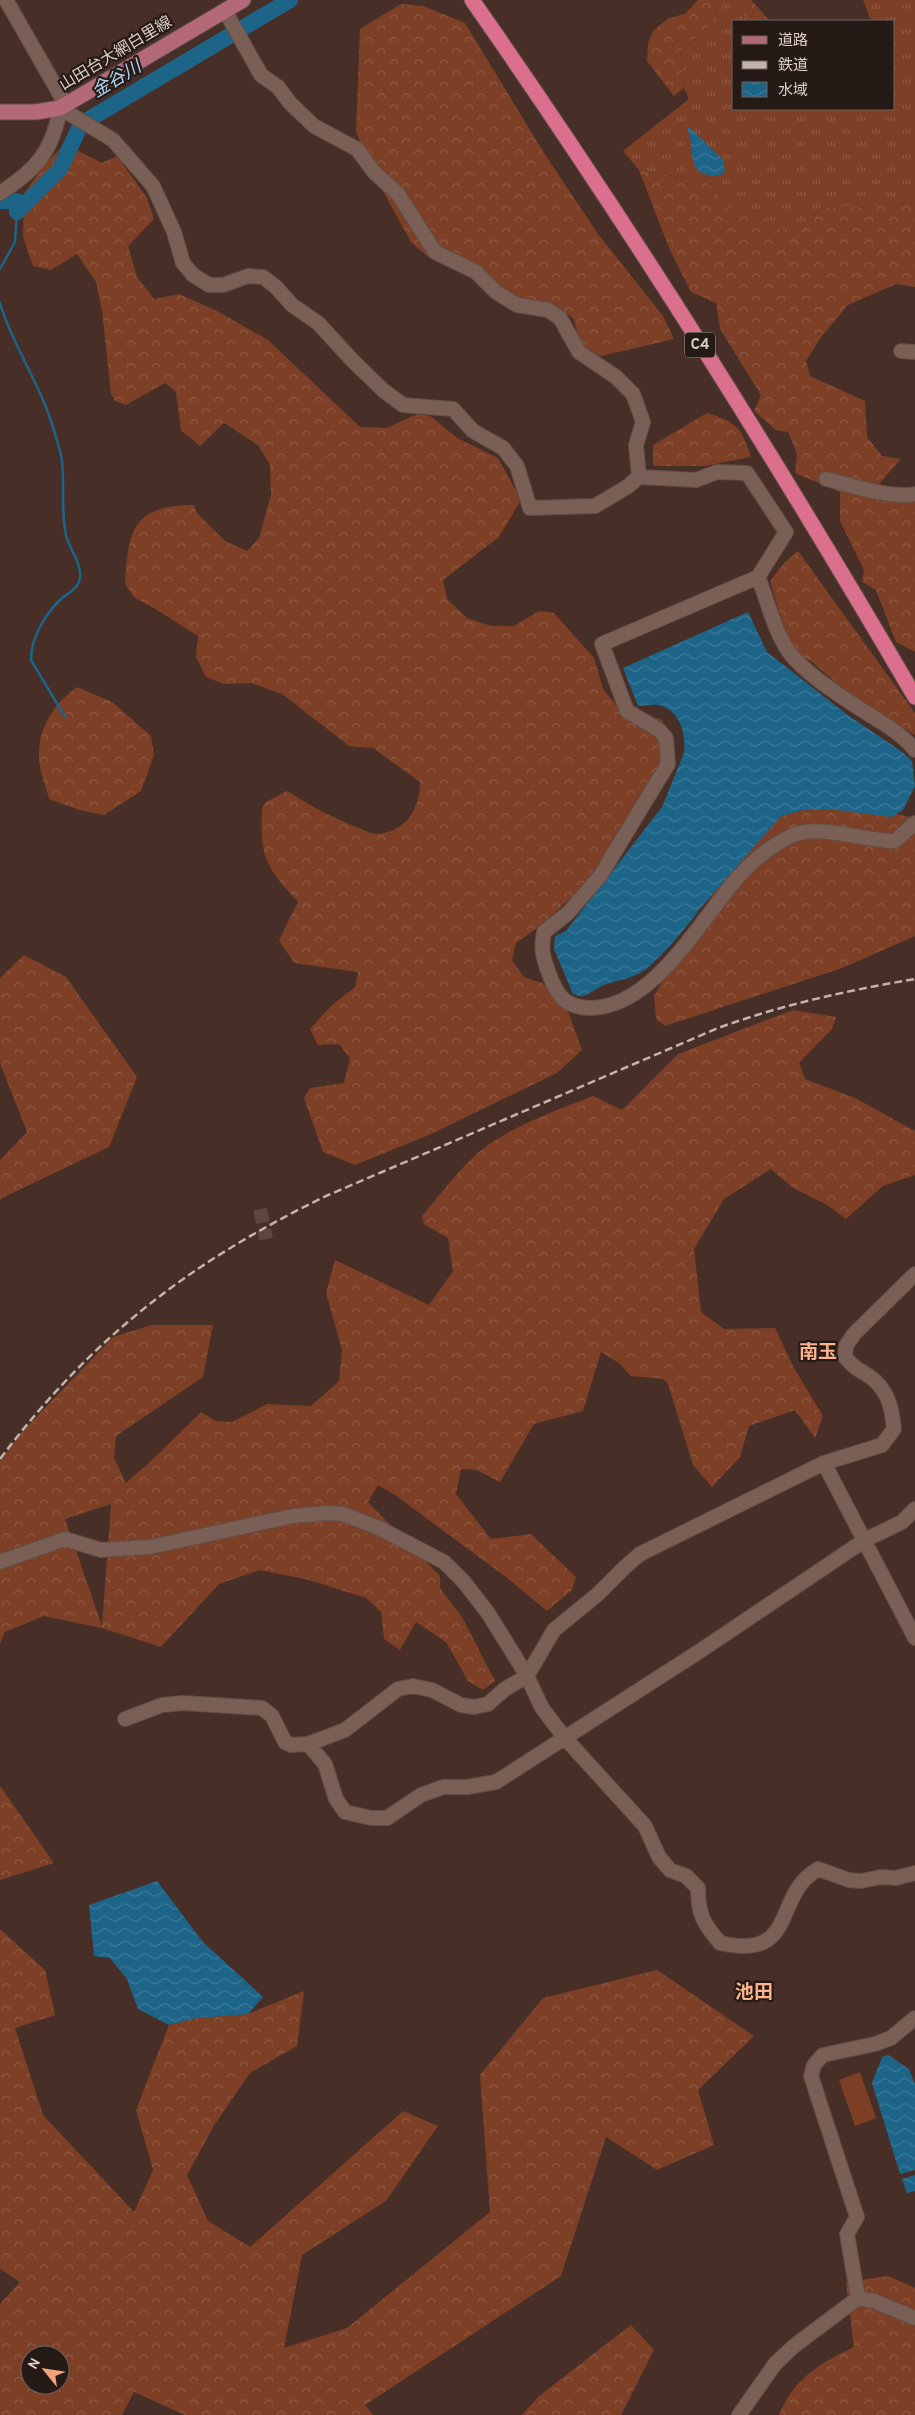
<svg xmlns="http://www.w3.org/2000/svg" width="915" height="2415" viewBox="0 0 915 2415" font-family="Overpass,'Noto Sans JP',sans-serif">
<defs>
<pattern id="grass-tufts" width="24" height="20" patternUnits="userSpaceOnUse" patternTransform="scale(1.25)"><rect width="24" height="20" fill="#7d3f26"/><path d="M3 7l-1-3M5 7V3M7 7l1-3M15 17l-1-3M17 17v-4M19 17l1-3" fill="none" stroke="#8f5a44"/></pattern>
<pattern id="forest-crowns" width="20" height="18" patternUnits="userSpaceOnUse" patternTransform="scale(1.25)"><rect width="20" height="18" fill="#7d3f26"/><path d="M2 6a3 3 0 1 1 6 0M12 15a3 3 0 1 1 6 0" fill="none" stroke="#8f5a44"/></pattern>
<pattern id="water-waves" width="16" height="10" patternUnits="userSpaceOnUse" patternTransform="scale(1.25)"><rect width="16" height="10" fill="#1d6489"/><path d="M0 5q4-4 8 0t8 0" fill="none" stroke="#3d7998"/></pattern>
</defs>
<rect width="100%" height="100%" fill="#472f27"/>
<path fill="url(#grass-tufts)" d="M 717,0 L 733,0 L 748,21 L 734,21 L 734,109 L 894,109 L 894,21 L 871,21 L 863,0 L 915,0 L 915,204 L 820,208 L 804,227 L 785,232 L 762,216 L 732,210 L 706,182 L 639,170 L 623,151 L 689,99 L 684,88 L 680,51 C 699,32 718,29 717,0 Z"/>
<path fill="url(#forest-crowns)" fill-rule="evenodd" d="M 698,0 L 717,0 C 718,29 699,32 680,51 L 684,88 L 674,96 L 647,61 L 648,43 L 654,30 L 669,18 L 685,14 Z
M 733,0 L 751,0 L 770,21 L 748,21 Z
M 401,4 L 423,6 L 465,23 L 544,153 L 598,234 L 663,316 L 674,339 L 601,356 L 581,344 L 573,318 L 551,303 L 512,296 L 470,261 L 428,257 L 411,242 L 379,184 L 356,132 L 360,29 Z
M 65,144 L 102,163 L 117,156 L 147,198 L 154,219 L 128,246 L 137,277 L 154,299 L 179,294 L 217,311 L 268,340 L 360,427 L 387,428 L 417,414 L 430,416 L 457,438 L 498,458 L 521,500 L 499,537 L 443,580 L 447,599 L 467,618 L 491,626 L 514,626 L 539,611 L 554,613 L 594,658 L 603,689 L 617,706 L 663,720 L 662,759 L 606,853 L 581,888 L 545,922 L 516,943 L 512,960 L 524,977 L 542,983 L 562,995 L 582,1050 L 557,1073 L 429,1135 L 355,1165 L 323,1152 L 304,1098 L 310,1088 L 344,1083 L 350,1058 L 339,1044 L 318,1045 L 310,1029 L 331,1006 L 355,987 L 358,972 L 294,963 L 279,940 L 298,902 C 265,865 260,859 262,808 L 266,802 L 287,791 C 311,806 333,818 359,828 C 364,830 371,834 377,834 C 406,832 420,809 420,782 L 373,748 L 349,746 L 282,694 L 251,683 L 224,684 L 206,677 L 196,657 L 198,636 L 157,610 L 134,597 L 125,584 C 128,530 133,505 194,505 L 196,512 L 225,541 L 247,551 L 259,538 L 271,495 L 270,464 L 258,445 L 224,423 L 200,446 L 181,430 L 176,392 L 165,383 L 126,405 L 115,401 L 111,394 L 102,310 L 96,282 L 77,254 L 51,270 L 33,266 L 23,237 L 24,194 L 44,165 Z
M 639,170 L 706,182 L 732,210 L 762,216 L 785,232 L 804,227 L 820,208 L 915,204 L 915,287 L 896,284 L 848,305 L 822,336 L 806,361 L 810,376 L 865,401 L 867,437 L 882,456 L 901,459 L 877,486 L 881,496 L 905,502 L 915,499 L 915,652 L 896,642 L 876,590 L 862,582 L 864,570 L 840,521 L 840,492 L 795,473 L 797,454 L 788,432 L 776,430 L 754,411 L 761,395 L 720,329 L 716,303 L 691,292 L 669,248 Z
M 707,413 C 736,422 742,428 751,457 L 705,466 L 653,466 L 653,445 Z
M 798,551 L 915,713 L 915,735 L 853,697 L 811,661 L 784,649 L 783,626 L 770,581 L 784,563 Z
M 77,687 L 112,702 L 151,736 L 154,755 L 141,791 L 104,815 L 79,810 L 49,799 C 46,786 38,768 39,754 C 39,726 55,703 77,687 Z
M 803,810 L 877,810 L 915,818 L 915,936 L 842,968 L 665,1026 L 656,1019 L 654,996 L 732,861 L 781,816 Z
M 24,955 L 66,977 L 137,1077 L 109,1147 L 2,1198 L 0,1201 L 0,1160 L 27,1132 L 0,1063 L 0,978 Z
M 793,1010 L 836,1017 L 832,1029 L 799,1063 L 805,1079 L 855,1098 L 915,1131 L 915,1175 L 883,1186 L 846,1219 L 827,1205 L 793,1188 L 771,1169 L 724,1199 L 694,1249 L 701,1312 L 724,1329 L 775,1328 L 794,1368 L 823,1416 L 815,1438 L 795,1410 L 749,1426 L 740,1457 L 712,1487 L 693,1465 L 668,1384 L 664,1379 L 631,1376 L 619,1363 L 601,1352 L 583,1411 L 534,1424 L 500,1482 L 477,1470 L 461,1469 L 456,1494 L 491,1539 L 531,1534 L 576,1577 L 572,1590 L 547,1611 L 506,1577 L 395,1495 L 378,1485 L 368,1502 L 440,1576 L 440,1588 L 462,1617 L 495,1681 L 483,1690 L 468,1681 L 446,1642 L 416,1622 L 400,1650 L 384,1639 L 381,1612 L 366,1598 L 309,1580 L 260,1570 L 219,1584 L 161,1647 L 102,1628 L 44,1616 L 5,1632 L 0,1644 L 0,1461 L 22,1432 L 113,1337 L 152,1325 L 213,1325 L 203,1377 L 116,1436 L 114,1458 L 126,1483 L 152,1460 L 201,1412 L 216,1421 L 232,1422 L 267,1404 L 311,1406 L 339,1381 L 342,1350 L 326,1293 L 335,1260 L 429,1305 L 453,1271 L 448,1238 L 424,1224 L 422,1216 C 439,1196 467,1159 488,1145 C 520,1123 557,1110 593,1096 L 622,1110 L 678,1054 ZM 111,1504 L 111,1505 L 102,1626 L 65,1519 Z
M 0,1786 L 54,1863 L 0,1880 Z
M 0,1929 L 45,1970 L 55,2015 L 15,2028 L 43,2115 L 134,2212 L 153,2170 L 136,2110 L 169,2025 L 197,2018 L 248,2014 L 304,1991 L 297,2046 L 250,2073 L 215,2124 L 187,2175 L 208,2221 L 250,2247 L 403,2111 L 438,2126 L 386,2201 L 302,2255 L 284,2348 L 347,2328 L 490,2212 L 480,2075 L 543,1998 L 657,1970 L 754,2036 L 698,2090 L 714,2145 L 657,2170 L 606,2137 L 561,2276 L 365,2405 L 373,2415 L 185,2415 L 134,2392 L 122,2415 L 0,2415 L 0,2304 L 20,2282 L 0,2269 ZM 30,2355 L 60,2355 L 60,2385 L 30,2385 Z
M 888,2276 L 915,2288 L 915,2415 L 779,2415 C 794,2378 819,2364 854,2347 L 846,2282 Z
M 631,2325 L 654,2350 L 621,2415 L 522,2415 L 539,2396 Z"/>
<path fill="#7d3f26" d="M 860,2072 L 876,2118 L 855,2126 L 839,2080 Z"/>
<path fill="url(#water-waves)" d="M 687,128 L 690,128 L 723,160 L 725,171 L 721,175 C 683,179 697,151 687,128 Z
M 748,612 L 767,652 L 849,716 L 901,751 L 912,761 L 915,786 L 903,810 L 892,817 L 837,810 L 803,810 L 781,816 L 698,911 C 689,925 654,966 640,973 C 629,979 615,981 604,985 C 591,990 587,1000 573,994 L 554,949 L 555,936 L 566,931 L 662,807 L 684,753 C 686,735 681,713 662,706 C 656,703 645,706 638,706 L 623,668 Z
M 157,1881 L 203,1942 L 263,1997 L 248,2014 L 197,2018 L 169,2025 L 138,2009 L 127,1979 L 110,1958 L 94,1956 L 89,1905 Z
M 888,2055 L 909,2069 L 915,2084 L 915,2170 L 900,2174 L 872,2083 L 882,2057 Z
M 915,2175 L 915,2191 L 907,2193 L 902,2179 Z"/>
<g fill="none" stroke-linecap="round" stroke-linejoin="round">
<path stroke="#1d6489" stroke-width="2.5" d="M 0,269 L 15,242 L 17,212
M 0,303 C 12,344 37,379 50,418 C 54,430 58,443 61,455 C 66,481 60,509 66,535 C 69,549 82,563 80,578 C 79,589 67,593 60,600 C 45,615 31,637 31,660 L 65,717"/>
<path stroke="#1d6489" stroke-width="16" d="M 0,201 L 17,201 L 17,212
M 17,212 L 60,169 L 81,124 L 290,0"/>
<path stroke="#5e473f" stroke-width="14" stroke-dasharray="14 7" stroke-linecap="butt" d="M 260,1209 L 266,1239"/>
<defs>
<path id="minor" d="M 6,0 L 66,105
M 225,11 L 261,75 L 278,87 L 290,103 L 314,126 L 357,149 L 374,172 L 398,194 L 435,252 L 476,272 L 496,292 L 517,305 L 548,310 L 560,318 L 579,352 L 616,377 L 633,394 L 643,422 L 636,445 L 639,477
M 0,193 C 36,170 53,151 60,108 L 113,140 L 153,186 L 174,232 L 183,263 L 193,275 L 209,285 L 223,285 L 248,276 L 263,277 L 276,287 L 292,305 L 318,323 L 353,361 L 384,391 L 403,405 L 453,409 L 473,431 L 503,448 L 517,466 L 530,508 L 595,506 L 627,487 L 639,477 L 696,480 L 717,472 L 747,473 L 786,532 L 758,577 L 602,644 L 627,711 L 659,730 L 666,738 L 668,764 L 600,876 L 568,913 L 544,932 C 540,952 544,960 551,979 C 559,998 567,1007 589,1008 C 654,1009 701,918 740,875 C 753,861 772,845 791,836 C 820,823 863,841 895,841 L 915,823
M 901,351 L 915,352
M 826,479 C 851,485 890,499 915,494
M 758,577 C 768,601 774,631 789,652 C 805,674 846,700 870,715 C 886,725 903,735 915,750
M 824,1463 L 915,1638
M 0,1562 L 65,1539 L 101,1550 L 150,1547 L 293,1516 L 327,1513 L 343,1514 L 379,1528 L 444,1562 L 464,1582 L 488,1613 L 527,1676 L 542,1708 L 564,1737 L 645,1826 L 659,1857 L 670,1870 L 686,1876 L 698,1888 C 698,1914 703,1923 720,1943 C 799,1961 772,1895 818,1869 L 849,1880 L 861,1881 L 881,1877 L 896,1878 L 915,1873
M 125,1719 L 162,1705 L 183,1703 L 262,1708 L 272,1716 L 285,1742 L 291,1745 L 308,1744 L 345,1730 L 398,1689 L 413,1686 L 432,1690 L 461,1705 L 474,1707 L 488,1704 L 505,1689 L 527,1676 L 554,1630 L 598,1594 L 625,1567 L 640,1554 L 824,1463 L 882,1445 L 894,1429 C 892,1408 888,1389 869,1376 C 859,1370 853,1367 845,1357 L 846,1346 L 854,1334 L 915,1274
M 308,1744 L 325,1764 L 336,1799 L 345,1812 L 371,1818 L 387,1818 L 421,1795 L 443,1787 L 467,1787 L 496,1782 L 700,1651 L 865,1540 L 902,1522 L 915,1509
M 858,2298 L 847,2234 L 857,2217 L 811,2076 L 814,2065 L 823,2055 L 875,2044 L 891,2038 L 915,2018
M 739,2415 L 775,2364 L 794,2346 L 858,2298 L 874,2301 L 915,2318"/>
<path id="major" d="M 0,112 L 36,112 L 60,108 L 243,0"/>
<path id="highway" d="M 472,0 C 630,226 776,459 915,697"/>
</defs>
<use href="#minor" stroke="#614e46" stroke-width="16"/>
<use href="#major" stroke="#614e46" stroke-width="17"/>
<use href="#highway" stroke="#614e46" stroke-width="17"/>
<use href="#minor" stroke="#795f56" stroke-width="14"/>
<use href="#major" stroke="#b46978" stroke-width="15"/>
<use href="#highway" stroke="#db708e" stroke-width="15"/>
<path stroke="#c3b3ad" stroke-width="2.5" stroke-dasharray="8 4" stroke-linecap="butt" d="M 0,1459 C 91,1338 190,1262 326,1196 L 718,1028 C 785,1004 845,991 915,979"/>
</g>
<g text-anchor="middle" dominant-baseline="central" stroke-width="4.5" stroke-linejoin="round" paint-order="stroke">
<rect fill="#251a16" stroke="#a69893" stroke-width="1" x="685" y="332.5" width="30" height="25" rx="4"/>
<g font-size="15" font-weight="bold" fill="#ddcec8">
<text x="700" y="345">C4</text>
</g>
<g font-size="16" fill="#ddcec8" stroke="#251a16">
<text transform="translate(116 54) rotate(-31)">山田台大網白里線</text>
</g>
<g font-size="18" font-style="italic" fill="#afd8f3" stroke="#251a16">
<text transform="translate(117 80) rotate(-31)">金谷川</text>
</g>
<g font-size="19" font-weight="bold" fill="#fdb38e" stroke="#251a16">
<text x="818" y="1353">南玉</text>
<text x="754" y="1993">池田</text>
</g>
</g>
<rect x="732" y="20" width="162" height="90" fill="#251a16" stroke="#6f625d"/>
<rect x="742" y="36" width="25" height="8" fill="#b46978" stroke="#6f625d"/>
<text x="778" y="45" font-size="15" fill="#ddcec8">道路</text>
<rect x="742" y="61" width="25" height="8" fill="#c3b3ad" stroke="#6f625d"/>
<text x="778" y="70" font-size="15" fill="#ddcec8">鉄道</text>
<rect x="742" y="82" width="25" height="15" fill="url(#water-waves)" stroke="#6f625d"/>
<text x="778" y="95" font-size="15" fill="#ddcec8">水域</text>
<g transform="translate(45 2370) rotate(300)"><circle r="24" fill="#251a16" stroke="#6f625d"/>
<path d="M0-4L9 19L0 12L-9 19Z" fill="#f0a27a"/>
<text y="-8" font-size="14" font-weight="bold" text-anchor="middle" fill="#ddcec8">N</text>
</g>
</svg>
